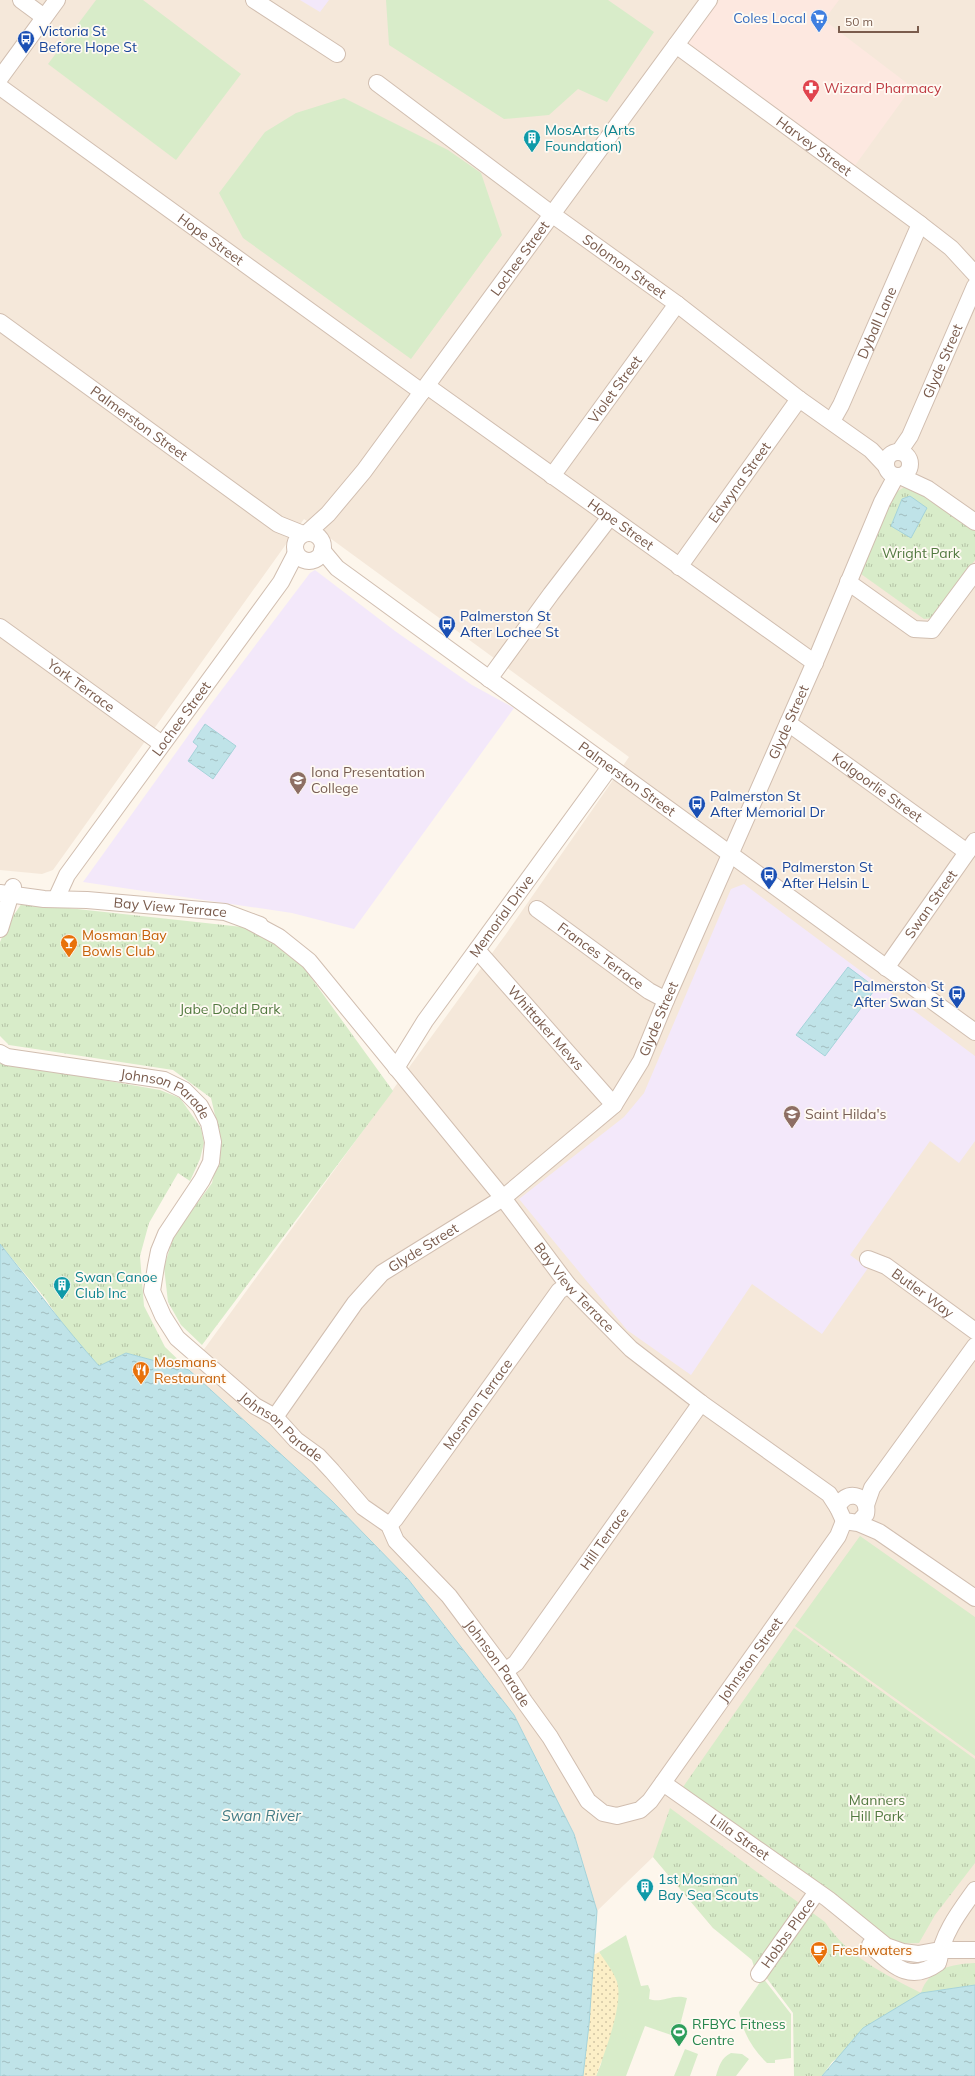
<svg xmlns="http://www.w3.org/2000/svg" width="975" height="2076" viewBox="0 0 975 2076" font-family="Mulish,sans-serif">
<defs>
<pattern id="sand-dots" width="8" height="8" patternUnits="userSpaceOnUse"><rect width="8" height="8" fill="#fcefc7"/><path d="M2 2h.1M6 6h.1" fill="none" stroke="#d1c5a4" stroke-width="1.8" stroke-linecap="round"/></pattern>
<pattern id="park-tufts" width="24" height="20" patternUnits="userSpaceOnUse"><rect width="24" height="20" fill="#d8ecc9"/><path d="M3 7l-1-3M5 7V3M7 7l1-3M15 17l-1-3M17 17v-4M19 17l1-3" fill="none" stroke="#b4c2a5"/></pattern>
<pattern id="water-ripples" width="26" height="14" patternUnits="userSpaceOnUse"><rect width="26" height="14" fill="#bfe3e8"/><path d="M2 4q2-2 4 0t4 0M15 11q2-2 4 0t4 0" fill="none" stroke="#a0bbbe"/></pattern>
</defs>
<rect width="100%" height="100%" fill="#fdf6ec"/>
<path fill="#f5e8da" d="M 0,0 L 975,0 L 975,1985 L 921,1993 L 863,2028 L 713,1928 L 653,1857 L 597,1911 L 574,1834 L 514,1715 L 408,1579 L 332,1501 L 189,1370 L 506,934 L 629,757 L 304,519 L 53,870 L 42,874 L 0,870 Z"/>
<path fill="#fde8e0" d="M 720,0 L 839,0 L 824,20 L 912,87 L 851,171 L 683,48 Z"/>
<path fill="#f3e8fa" d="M 300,0 L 329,0 L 320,12 Z
M 315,570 L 395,631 L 472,685 L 514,708 L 354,929 L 292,913 L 83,882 L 208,708 L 310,573 Z
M 744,884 L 975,1056 L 975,1141 L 959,1163 L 930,1141 L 850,1255 L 868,1268 L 822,1334 L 752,1284 L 691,1375 L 627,1330 L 519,1199 L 624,1117 L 644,1093 L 731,889 Z"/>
<path fill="#d8ecc9" d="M 96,0 L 143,0 L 241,74 L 176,160 L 48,64 Z
M 386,0 L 608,0 L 654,32 L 607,102 L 578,89 L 549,115 L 504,119 L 389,45 Z
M 344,98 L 448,150 L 481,173 L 502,235 L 411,359 L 243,238 L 219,193 L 265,132 L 296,113 Z
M 860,1536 L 975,1617 L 975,1756 L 795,1626 Z
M 626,1935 L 641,1986 L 648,1985 L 650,1990 L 649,1999 C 662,2004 672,1993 687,1998 L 677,2037 L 645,2026 L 626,2076 L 596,2076 L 601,2064 L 617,1982 L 599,1952 Z
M 763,1978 L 791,2014 L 791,2058 L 775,2060 L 775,2063 L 767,2063 C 753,2050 742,2031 739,2012 Z
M 685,2049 L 698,2054 L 690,2076 L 674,2076 Z
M 731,2053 L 742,2054 L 749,2059 L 736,2076 L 716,2076 C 719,2066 721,2058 731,2053 Z"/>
<path fill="url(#sand-dots)" d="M 599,1952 C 605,1961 614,1972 617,1982 C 624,2003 604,2055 596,2076 L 583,2076 L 589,2025 L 594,1955 Z"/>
<path fill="url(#park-tufts)" d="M 908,485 L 918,489 L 975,530 L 975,560 L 933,618 L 924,619 L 861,574 L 893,494 Z
M 22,903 L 260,929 L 286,943 L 393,1091 L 202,1345 L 181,1325 L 168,1302 L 164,1267 L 174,1235 L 212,1183 L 221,1141 L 211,1098 L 173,1070 L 9,1045 L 0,1036 L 0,942 L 7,925 Z
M 0,1062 L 160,1090 L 180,1098 L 201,1128 L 204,1143 L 200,1159 L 190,1181 L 178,1173 L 149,1223 L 140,1256 L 144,1306 L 165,1347 L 189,1370 L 126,1353 L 99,1366 L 65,1328 L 45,1298 L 0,1244 Z
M 794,1628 L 975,1759 L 975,1863 L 935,1915 L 919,1943 L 887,1944 L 823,1891 L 683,1787 Z
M 670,1808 L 825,1922 C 847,1956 886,1975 921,1993 C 928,1969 952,1964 975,1963 L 975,1985 L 921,1993 L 832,2062 L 822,2076 L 794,2076 L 793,2013 L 765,1976 L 755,1970 L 752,1960 L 713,1928 L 653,1857 Z"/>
<path fill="url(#water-ripples)" stroke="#a5d3da" d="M 910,496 L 927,508 L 911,538 L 891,526 L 902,499 Z
M 205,724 L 236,746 L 213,779 L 188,761 L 198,746 L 193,742 Z
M 848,967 L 876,988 L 825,1056 L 796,1035 Z
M 0,1244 C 33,1285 64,1327 99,1366 L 126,1353 L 189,1370 L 332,1501 L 408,1579 L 514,1715 L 574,1834 L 597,1911 L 589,2025 L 583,2076 L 0,2076 Z
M 975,1985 L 975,2076 L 822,2076 L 863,2028 L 921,1993 Z"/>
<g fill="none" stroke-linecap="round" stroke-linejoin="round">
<defs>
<g id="minor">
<path d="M 21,0 L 44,17"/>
<path d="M 254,0 L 337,54"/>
<path id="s1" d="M 676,45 L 920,224 L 951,248 L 975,274"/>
<path d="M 0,78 L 57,0"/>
<path id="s2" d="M 377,83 L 553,215 L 677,304 L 799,399 L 871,450 L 886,466"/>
<path id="s3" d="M 0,87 L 422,392"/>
<path id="s4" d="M 0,322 L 278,524 L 303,534"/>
<path id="s5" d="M 427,386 L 815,663"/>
<path id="s6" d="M 832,421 L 841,405 L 920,224"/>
<path id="s7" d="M 899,452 L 910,436 L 975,286"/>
<circle cx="898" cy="464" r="12"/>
<path id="s8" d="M 552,476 L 677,304"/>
<path d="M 900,476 L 928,489 L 975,522"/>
<path id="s9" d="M 307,533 L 328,514 L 364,471 L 709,0"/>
<circle cx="309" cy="547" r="14"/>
<path id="s10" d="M 322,550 L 337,568 L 975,1032"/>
<path id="s11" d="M 679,567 L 799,399"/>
<path d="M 848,582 L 914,629 L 932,630 L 975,572"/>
<path id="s12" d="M 0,627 L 162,744"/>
<path d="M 489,679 L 551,594 L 610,517"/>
<path id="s13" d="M 788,723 L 967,852"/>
<path id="s14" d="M 0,893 L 44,899 L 87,900 L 225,912 L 260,925"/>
<path id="s15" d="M 56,899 L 67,875 L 281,582 L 296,553"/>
<path id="s16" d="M 537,909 L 649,991 L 666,1000"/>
<path id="s17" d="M 251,922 L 279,937 L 309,961 L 503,1198 L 568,1285 L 631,1349 L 701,1403 L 829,1494 L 838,1508"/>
<path d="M 0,929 L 13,887"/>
<path id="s18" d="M 477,950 L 614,1105"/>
<path id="s19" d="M 886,968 L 975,841"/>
<path id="s20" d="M 0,1053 L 7,1057 L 164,1080 L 184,1090 L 200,1106 L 209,1123 L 213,1142 L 211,1162 L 202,1180 L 166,1234 L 159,1251 L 156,1266 L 152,1291 L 163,1316 L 177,1338 L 255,1406 L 275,1417 L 296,1440 L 318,1456 L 332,1471 L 363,1507 L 389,1525 L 396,1541 L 449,1596 L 505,1671 L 524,1701 L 550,1737 L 588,1801 L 603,1813 L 617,1816 L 640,1810 L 650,1801 L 838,1536 L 844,1521"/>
<path id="s21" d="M 396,1068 L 425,1021 L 610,767"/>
<path id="s22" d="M 868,1259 L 886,1266 L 975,1331"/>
<path id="s23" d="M 275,1417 L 355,1303 L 382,1273 L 503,1198 L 614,1105 L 641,1061 L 666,1000 L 818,655 L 882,502 L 896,476"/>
<path d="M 866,1505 L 872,1488 L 975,1346"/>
<path d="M 858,1523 L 866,1514 C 870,1493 843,1489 838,1508 L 844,1521 L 858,1523 L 879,1532 L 975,1598"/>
<path id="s24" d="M 389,1525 L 395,1519 L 559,1291 L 568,1285"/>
<path id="s25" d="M 505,1671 L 516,1663 L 701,1403"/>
<path id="s26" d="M 663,1783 L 828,1899 L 886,1946 L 903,1952 L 918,1954 L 940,1950 L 975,1950"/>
<path d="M 870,1945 C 893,1965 909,1984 938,1963"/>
<path d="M 939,1960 C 942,1934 960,1911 975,1890"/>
<path id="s27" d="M 759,1974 L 816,1893"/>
</g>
</defs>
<use href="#minor" stroke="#d1beb0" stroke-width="18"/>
<use href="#minor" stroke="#fff" stroke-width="16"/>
</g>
<defs>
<symbol id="supermarket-pin" viewBox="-11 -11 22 30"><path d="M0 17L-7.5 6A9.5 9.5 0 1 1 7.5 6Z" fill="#3f7fe0" stroke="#fffaf3"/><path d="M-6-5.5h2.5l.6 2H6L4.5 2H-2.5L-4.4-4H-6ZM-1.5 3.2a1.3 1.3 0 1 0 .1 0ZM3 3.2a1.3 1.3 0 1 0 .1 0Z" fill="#fff"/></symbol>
<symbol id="bus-pin" viewBox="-11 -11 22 30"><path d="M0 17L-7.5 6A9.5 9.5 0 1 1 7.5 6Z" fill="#1a4fb4" stroke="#fffaf3"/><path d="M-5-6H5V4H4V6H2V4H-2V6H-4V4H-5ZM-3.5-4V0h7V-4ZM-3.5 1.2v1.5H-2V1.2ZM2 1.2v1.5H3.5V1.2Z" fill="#fff"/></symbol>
<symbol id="pharmacy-pin" viewBox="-11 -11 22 30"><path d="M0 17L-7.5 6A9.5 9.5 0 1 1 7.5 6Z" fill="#e0444e" stroke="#fffaf3"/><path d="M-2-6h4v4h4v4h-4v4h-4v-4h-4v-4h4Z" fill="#fff"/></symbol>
<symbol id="building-pin" viewBox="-11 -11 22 30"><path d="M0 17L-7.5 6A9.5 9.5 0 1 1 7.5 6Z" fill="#0f9aa8" stroke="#fffaf3"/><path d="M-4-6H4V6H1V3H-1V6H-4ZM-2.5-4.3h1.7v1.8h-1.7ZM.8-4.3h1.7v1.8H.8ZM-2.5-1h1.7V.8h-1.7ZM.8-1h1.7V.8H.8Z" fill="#fff"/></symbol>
<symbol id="school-pin" viewBox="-11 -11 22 30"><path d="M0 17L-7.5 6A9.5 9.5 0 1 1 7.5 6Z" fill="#8d6e63" stroke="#fffaf3"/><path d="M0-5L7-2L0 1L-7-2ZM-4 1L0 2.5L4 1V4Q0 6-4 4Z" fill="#fff"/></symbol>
<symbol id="bar-pin" viewBox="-11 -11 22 30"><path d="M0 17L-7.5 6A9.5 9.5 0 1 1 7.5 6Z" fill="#e8710a" stroke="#fffaf3"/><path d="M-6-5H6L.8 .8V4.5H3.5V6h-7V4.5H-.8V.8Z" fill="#fff"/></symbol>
<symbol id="restaurant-pin" viewBox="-11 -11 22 30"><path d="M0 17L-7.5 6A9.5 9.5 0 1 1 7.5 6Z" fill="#e8710a" stroke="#fffaf3"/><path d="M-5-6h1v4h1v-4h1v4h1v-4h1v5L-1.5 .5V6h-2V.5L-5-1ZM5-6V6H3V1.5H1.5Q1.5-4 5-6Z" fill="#fff"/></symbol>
<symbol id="cafe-pin" viewBox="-11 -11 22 30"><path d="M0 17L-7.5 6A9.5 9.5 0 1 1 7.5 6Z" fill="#e8710a" stroke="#fffaf3"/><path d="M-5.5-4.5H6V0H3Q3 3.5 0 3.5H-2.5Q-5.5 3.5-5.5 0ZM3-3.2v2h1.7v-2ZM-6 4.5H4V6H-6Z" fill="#fff"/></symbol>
<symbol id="stadium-pin" viewBox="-11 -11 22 30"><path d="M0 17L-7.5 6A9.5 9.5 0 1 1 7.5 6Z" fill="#2e9e5b" stroke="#fffaf3"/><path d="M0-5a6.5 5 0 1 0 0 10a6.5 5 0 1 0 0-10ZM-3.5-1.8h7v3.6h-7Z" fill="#fff"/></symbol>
</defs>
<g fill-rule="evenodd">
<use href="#supermarket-pin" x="809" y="8" width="20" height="27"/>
<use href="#bus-pin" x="16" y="29" width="20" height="27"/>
<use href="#pharmacy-pin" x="801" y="78" width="20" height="27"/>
<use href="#building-pin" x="522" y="128" width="20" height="27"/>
<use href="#bus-pin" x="437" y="614" width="20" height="27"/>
<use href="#school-pin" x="288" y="770" width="20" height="27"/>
<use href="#bus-pin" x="687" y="794" width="20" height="27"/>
<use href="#bus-pin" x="759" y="865" width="20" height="27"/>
<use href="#bar-pin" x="59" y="933" width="20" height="27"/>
<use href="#bus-pin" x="947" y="984" width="20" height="27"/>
<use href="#school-pin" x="782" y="1104" width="20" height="27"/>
<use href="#building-pin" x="52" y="1275" width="20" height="27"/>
<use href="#restaurant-pin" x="131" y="1360" width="20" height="27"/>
<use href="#building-pin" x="635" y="1877" width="20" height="27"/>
<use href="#cafe-pin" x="809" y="1940" width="20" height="27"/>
<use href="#stadium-pin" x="669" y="2022" width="20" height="27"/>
</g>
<g text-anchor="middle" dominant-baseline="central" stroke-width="3.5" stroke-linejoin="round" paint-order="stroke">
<g font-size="14" fill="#366cbe" stroke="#fffaf3" text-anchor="end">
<text x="806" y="18">Coles Local</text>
</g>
<g font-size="14" fill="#164399" stroke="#fffaf3" text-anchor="start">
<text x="39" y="31">Victoria St<tspan x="39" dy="16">Before Hope St</tspan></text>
<text x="460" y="616">Palmerston St<tspan x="460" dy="16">After Lochee St</tspan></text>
<text x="710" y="796">Palmerston St<tspan x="710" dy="16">After Memorial Dr</tspan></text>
<text x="782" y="867">Palmerston St<tspan x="782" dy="16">After Helsin L</tspan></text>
<text x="944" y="986" text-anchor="end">Palmerston St<tspan x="944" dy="16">After Swan St</tspan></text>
</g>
<g font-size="14" fill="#be3a42" stroke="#fffaf3" text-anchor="start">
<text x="824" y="88">Wizard Pharmacy</text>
</g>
<g font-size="14" fill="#0d838f" stroke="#fffaf3" text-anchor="start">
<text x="545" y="130">MosArts (Arts<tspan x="545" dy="16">Foundation)</tspan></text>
<text x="75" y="1277">Swan Canoe<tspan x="75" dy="16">Club Inc</tspan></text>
<text x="658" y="1879">1st Mosman<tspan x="658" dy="16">Bay Sea Scouts</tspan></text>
</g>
<g font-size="14" fill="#7a5c4d" stroke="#fffaf3">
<text stroke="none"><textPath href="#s1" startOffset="171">Harvey Street</textPath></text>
<text stroke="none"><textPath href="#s3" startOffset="260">Hope Street</textPath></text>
<text stroke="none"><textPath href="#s9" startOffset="348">Lochee Street</textPath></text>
<text stroke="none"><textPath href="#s2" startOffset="308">Solomon Street</textPath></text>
<text stroke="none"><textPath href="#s6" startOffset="108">Dyball Lane</textPath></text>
<text stroke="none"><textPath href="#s7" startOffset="101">Glyde Street</textPath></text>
<text stroke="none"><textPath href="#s8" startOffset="107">Violet Street</textPath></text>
<text stroke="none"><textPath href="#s4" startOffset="172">Palmerston Street</textPath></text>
<text stroke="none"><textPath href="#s11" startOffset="104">Edwyna Street</textPath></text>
<text stroke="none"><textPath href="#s5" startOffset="238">Hope Street</textPath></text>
<text stroke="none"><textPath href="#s12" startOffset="100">York Terrace</textPath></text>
<text stroke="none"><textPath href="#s15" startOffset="220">Lochee Street</textPath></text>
<text stroke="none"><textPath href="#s23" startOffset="888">Glyde Street</textPath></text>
<text stroke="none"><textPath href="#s10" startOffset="382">Palmerston Street</textPath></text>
<text stroke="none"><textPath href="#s13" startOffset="110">Kalgoorlie Street</textPath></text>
<text stroke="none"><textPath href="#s19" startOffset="78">Swan Street</textPath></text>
<text stroke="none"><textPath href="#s14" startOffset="171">Bay View Terrace</textPath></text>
<text stroke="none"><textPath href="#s21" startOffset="185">Memorial Drive</textPath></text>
<text stroke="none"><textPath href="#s16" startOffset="79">Frances Terrace</textPath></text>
<text stroke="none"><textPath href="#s23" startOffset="564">Glyde Street</textPath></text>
<text stroke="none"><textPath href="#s18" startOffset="104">Whittaker Mews</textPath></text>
<text stroke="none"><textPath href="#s20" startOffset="174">Johnson Parade</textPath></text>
<text stroke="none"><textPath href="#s23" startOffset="228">Glyde Street</textPath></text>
<text stroke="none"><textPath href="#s17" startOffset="491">Bay View Terrace</textPath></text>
<text stroke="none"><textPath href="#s22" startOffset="65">Butler Way</textPath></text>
<text stroke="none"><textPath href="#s24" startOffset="150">Mosman Terrace</textPath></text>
<text stroke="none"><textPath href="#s20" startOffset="605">Johnson Parade</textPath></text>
<text stroke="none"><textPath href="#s25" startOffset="166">Hill Terrace</textPath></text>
<text stroke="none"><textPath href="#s20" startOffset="1338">Johnston Street</textPath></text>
<text stroke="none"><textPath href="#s20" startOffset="929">Johnson Parade</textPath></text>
<text stroke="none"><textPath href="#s26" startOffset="94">Lilla Street</textPath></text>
<text stroke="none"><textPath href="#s27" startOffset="50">Hobbs Place</textPath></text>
</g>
<g font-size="14" fill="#537a41" stroke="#fffaf3">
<text x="921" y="553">Wright Park</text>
<text x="230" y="1009">Jabe Dodd Park</text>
<text x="877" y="1800">Manners<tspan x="877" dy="16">Hill Park</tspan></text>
</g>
<g font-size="14" fill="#785e54" stroke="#fffaf3" text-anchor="start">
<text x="311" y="772">Iona Presentation<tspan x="311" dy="16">College</tspan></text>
<text x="805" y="1114">Saint Hilda's</text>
</g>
<g font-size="14" fill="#c56008" stroke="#fffaf3" text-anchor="start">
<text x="82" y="935">Mosman Bay<tspan x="82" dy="16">Bowls Club</tspan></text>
<text x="154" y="1362">Mosmans<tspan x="154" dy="16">Restaurant</tspan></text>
<text x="832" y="1950">Freshwaters</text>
</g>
<g font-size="14" fill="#27864d" stroke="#fffaf3" text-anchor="start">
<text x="692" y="2024">RFBYC Fitness<tspan x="692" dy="16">Centre</tspan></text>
</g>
<g font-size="15" font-style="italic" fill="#437c86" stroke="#fffaf3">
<text x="261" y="1815">Swan River</text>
</g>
</g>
<path d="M839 26v6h79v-6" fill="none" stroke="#7a5c4d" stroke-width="2"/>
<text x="845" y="26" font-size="12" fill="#7a5c4d" stroke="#fffaf3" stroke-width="3" paint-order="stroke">50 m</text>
</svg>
